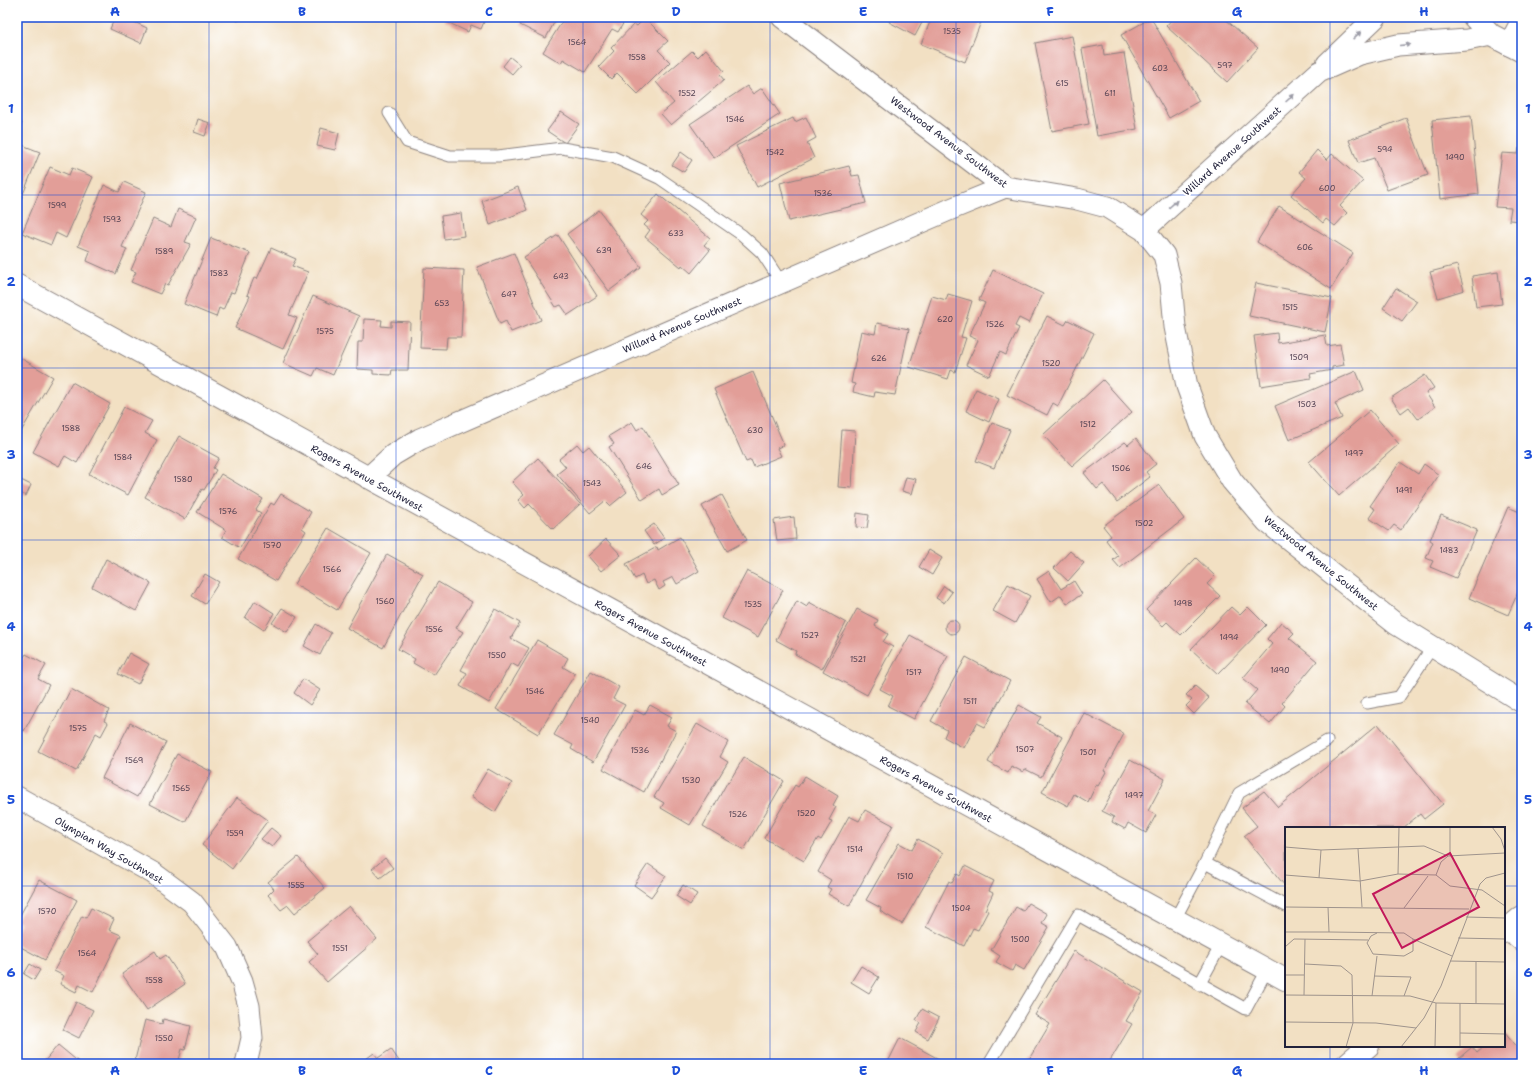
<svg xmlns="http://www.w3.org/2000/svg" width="1539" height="1081" viewBox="0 0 1539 1081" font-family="'Shantell Sans',sans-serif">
<rect width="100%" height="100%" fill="#fff"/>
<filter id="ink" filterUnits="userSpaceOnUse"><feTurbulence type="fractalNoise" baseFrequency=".025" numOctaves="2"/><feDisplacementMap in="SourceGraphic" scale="8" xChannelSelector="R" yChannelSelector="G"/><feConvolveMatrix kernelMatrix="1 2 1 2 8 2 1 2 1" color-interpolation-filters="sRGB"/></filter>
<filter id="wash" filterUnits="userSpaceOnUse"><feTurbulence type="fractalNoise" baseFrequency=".012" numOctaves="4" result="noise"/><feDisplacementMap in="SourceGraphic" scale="16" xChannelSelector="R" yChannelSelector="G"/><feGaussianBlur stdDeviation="0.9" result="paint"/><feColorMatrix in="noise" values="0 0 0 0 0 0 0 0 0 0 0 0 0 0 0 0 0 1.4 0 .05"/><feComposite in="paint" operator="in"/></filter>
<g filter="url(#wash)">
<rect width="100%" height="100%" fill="#f2e0c3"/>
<g id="blocks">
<path fill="#e29e98" d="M 99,17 L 111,17 L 110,21 Z
M 115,17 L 131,17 L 130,20 L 147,28 L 141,43 L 110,29 Z
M 229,17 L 240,17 L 238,21 Z
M 446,17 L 486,17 L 481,29 L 471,25 L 468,32 L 445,21 Z
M 524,17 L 557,17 L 546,38 L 520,25 Z
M 565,17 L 627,17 L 618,32 L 612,29 L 585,72 L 563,59 L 561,63 L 543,52 Z
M 891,17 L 925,17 L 915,36 L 889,22 Z
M 932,17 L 983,17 L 965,62 L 921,44 Z
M 1174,17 L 1223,17 L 1258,48 L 1227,82 L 1166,26 Z
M 1260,17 L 1269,17 L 1266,21 Z
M 645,18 L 668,41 L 658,50 L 670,62 L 638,94 L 617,73 L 611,79 L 599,67 L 614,51 L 611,48 L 634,24 L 637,26 Z
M 1151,18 L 1199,101 L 1169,118 L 1121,35 Z
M 1072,36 L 1089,124 L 1052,131 L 1035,43 Z
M 1103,45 L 1104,56 L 1124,53 L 1137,129 L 1097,136 L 1082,49 Z
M 706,49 L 724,71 L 720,75 L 724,80 L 671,125 L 661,114 L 674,103 L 656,82 L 692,51 L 698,57 Z
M 510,57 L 520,65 L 512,74 L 503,66 Z
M 747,86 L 753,94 L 762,88 L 780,114 L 714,158 L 690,124 Z
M 561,112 L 579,124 L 565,143 L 547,131 Z
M 1471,116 L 1479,194 L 1440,199 L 1432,120 Z
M 806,117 L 816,138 L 807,143 L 814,158 L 757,187 L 736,146 L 793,118 L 795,122 Z
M 1406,118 L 1428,175 L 1387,190 L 1374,158 L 1358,163 L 1349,140 Z
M 198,119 L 210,123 L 205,136 L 194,132 Z
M 17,121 L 22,123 L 17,133 Z
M 321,128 L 339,133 L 335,150 L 317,146 Z
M 17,143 L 40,152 L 17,209 Z
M 1519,148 L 1522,148 L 1522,221 L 1509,220 L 1511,208 L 1495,207 L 1502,153 L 1518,154 Z
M 1317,150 L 1327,160 L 1332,154 L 1363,181 L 1340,206 L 1347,213 L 1335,226 L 1326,219 L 1323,223 L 1291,195 L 1306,178 L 1299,172 Z
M 681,152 L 692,160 L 684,172 L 672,165 Z
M 849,166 L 852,176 L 859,175 L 866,203 L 789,221 L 780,183 Z
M 50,167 L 69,175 L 72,168 L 93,177 L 66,238 L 56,233 L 51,245 L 22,233 Z
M 124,182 L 146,192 L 122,247 L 127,249 L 116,274 L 87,261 L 90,251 L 78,246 L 104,185 L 119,192 Z
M 518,187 L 527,210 L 490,225 L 482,201 Z
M 658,194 L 710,238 L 704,245 L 710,250 L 691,273 L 682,265 L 681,267 L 645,237 L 650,230 L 644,225 L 648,221 L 641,215 Z
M 1279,206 L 1353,253 L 1331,289 L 1257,242 Z
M 178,209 L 196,217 L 185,242 L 191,244 L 168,285 L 165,284 L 160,294 L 131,282 L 136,272 L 131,270 L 153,219 L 171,227 Z
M 599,210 L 641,267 L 609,291 L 567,234 Z
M 461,213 L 464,236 L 444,239 L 441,216 Z
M 558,235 L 597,296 L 568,315 L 561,305 L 556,307 L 524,257 Z
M 211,238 L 250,253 L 234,293 L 231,292 L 223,310 L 219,308 L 216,317 L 184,304 Z
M 271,248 L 296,259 L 292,266 L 308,272 L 289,315 L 297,318 L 283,349 L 235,328 L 250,296 L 247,295 L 254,278 L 257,279 Z
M 514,253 L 541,320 L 511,332 L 506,321 L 500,324 L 477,267 Z
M 1457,265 L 1464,290 L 1438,298 L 1430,272 Z
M 424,268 L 464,270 L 461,337 L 447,337 L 446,349 L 420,348 Z
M 993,270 L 1043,294 L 1029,323 L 1019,318 L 1015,326 L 1019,328 L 1006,355 L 1000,352 L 989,376 L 966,365 L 978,340 L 969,336 L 985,303 L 979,300 Z
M 1498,272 L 1502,304 L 1476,307 L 1472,276 Z
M 1256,283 L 1332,298 L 1325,332 L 1249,316 Z
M 1396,288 L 1417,301 L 1402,321 L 1383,308 Z
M 948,294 L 972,301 L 961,337 L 966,338 L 955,372 L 951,370 L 948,379 L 909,367 L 932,296 L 946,300 Z
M 313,296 L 359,316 L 333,375 L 317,368 L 313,376 L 283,363 Z
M 1047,316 L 1065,325 L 1068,320 L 1094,333 L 1058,406 L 1053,403 L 1047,415 L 1007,395 Z
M 364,319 L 382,320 L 381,326 L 391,327 L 391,321 L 410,322 L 408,370 L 392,370 L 391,375 L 373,374 L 373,370 L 357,369 L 358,342 L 363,342 Z
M 877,323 L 909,329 L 895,395 L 875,392 L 874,397 L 853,392 L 855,384 L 851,383 L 861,331 L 875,334 Z
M 1277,333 L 1278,343 L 1325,335 L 1327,346 L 1340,344 L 1344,365 L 1332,367 L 1332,370 L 1310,374 L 1311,378 L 1261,386 L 1254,336 Z
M 17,356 L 53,377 L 19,435 L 17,434 Z
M 1356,371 L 1364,390 L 1335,403 L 1342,418 L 1289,440 L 1275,406 Z
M 753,372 L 784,445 L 777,448 L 781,456 L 754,467 L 751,460 L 746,462 L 714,389 Z
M 1425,375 L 1434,388 L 1426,393 L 1435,407 L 1418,419 L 1409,407 L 1401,413 L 1391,398 Z
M 1103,380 L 1132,412 L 1072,466 L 1043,435 Z
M 72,382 L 110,404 L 77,463 L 65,456 L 59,466 L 33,452 Z
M 976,389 L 999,399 L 989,422 L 966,411 Z
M 124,407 L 152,421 L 145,433 L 157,440 L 128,495 L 89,474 Z
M 1370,410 L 1399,444 L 1339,496 L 1309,462 Z
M 632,422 L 637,430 L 643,426 L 679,485 L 662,495 L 659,489 L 642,500 L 609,447 L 614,444 L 609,436 Z
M 992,423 L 1010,430 L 994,468 L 976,461 Z
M 842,430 L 855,431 L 852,488 L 838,487 Z
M 179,436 L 219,458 L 213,468 L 216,470 L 204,490 L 202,489 L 185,519 L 145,497 Z
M 1136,438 L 1156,464 L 1146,472 L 1150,477 L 1117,502 L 1103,484 L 1097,489 L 1084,473 L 1125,442 L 1128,445 Z
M 577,444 L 583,451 L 589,446 L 627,492 L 610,506 L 605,501 L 590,513 L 557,474 L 566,467 L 559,459 Z
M 538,458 L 580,504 L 553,529 L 529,504 L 525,508 L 518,500 L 524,495 L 512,482 Z
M 1400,462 L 1418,474 L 1424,464 L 1439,475 L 1401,530 L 1394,525 L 1389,531 L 1369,518 L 1375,509 L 1370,506 Z
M 221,474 L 263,499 L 256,510 L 261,513 L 240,548 L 222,537 L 226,530 L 197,512 Z
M 906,477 L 916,479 L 912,494 L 902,491 Z
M 17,478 L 31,485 L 26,496 L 17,491 Z
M 1159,485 L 1184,519 L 1120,568 L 1113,560 L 1118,556 L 1106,540 L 1111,536 L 1103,526 Z
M 281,494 L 311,512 L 302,528 L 306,531 L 276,581 L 238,559 L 271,503 L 274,505 Z
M 722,495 L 747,540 L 727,551 L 702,506 Z
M 1508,507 L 1522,513 L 1522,583 L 1508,615 L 1469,598 Z
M 857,513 L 869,515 L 867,528 L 856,527 Z
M 1441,515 L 1477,530 L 1456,578 L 1430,567 L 1433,561 L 1426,558 L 1433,542 L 1430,540 Z
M 794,517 L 796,539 L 777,541 L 774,520 Z
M 654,524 L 664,538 L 654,545 L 644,531 Z
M 328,528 L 371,553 L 337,610 L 294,584 Z
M 680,537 L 699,571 L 677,584 L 673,577 L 663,582 L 665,586 L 659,590 L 654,580 L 646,584 L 642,575 L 635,579 L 626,564 L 657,547 L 658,550 Z
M 606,539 L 621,555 L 601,571 L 588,556 Z
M 929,550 L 942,558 L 932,575 L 919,567 Z
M 1070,551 L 1084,563 L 1068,581 L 1054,568 Z
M 387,554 L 423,574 L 383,648 L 347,628 Z
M 1196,558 L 1215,576 L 1207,584 L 1220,596 L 1181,635 L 1167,622 L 1163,626 L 1146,610 Z
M 106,559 L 151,583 L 136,611 L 92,587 Z
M 747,571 L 783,590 L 758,637 L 722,618 Z
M 1049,571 L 1061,589 L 1074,581 L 1082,594 L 1067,604 L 1061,595 L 1051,602 L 1037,579 Z
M 205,574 L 219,582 L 205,604 L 192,596 Z
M 438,582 L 472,602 L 456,628 L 463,632 L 434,675 L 413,663 L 415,659 L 398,649 Z
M 1008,584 L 1030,596 L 1015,623 L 993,611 Z
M 944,586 L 952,592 L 944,603 L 936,598 Z
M 255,601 L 274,613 L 264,630 L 245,618 Z
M 797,601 L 807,607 L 809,602 L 846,623 L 822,669 L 795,654 L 796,651 L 776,640 Z
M 1231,607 L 1240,615 L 1248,607 L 1266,625 L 1218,674 L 1191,649 Z
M 282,608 L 297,617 L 287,632 L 272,623 Z
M 495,609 L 520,623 L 511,638 L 529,648 L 518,667 L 511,663 L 489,703 L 460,686 L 467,673 L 461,670 Z
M 857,609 L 878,620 L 875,626 L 888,634 L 883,642 L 893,647 L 867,695 L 823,671 Z
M945 627a7 7 0 1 1 14 0a7 7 0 1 1-14 0Z
M 1281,622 L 1294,633 L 1289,638 L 1317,661 L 1282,703 L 1285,706 L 1270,724 L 1245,704 L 1257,690 L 1243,678 L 1272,644 L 1267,639 Z
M 316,624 L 331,633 L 320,655 L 304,646 Z
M 910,635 L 948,656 L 914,719 L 888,706 L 893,696 L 880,689 Z
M 537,640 L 568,658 L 563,667 L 575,674 L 538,734 L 496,709 Z
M 129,653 L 149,664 L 138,684 L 118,674 Z
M 26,654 L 46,665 L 38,679 L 49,685 L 24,731 L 17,727 L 17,667 Z
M 966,657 L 1010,681 L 985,727 L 977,723 L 964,748 L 944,737 L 947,730 L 931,721 Z
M 591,671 L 619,687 L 613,699 L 625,705 L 593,762 L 571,749 L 573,745 L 554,735 Z
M 303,679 L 320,690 L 310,705 L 294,693 Z
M 1195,686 L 1209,698 L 1194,714 L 1186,706 L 1192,700 L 1186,695 Z
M 71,689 L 109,710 L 104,721 L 108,723 L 101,736 L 96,733 L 76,771 L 38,751 Z
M 650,705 L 672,717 L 667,726 L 676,731 L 644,792 L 603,769 L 635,710 L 644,715 Z
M 1019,705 L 1041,717 L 1037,723 L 1062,737 L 1041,777 L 1025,769 L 1023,772 L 1011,766 L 1008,773 L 988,762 Z
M 1084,713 L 1124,734 L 1104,771 L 1106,772 L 1098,786 L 1096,785 L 1088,802 L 1074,794 L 1068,806 L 1042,792 Z
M 130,723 L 166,742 L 137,797 L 102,778 Z
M 697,724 L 728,742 L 720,757 L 728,762 L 690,825 L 661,808 L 664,803 L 654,797 Z
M 1378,724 L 1443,804 L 1424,819 L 1420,814 L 1403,828 L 1286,828 L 1286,887 L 1244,836 L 1257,826 L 1242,808 L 1264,791 L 1278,807 Z
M 177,754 L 212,772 L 185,822 L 150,804 Z
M 744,757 L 784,781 L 744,850 L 703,826 L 728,781 L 729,782 Z
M 1130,760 L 1165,779 L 1148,811 L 1156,815 L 1146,833 L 1128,823 L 1125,829 L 1112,822 L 1114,817 L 1102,811 Z
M 488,769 L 512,783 L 495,812 L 471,797 Z
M 805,776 L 838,796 L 833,805 L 836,807 L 829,820 L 832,821 L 821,840 L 818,838 L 804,861 L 764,838 L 795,785 L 798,787 Z
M 237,798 L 268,820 L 232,869 L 202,845 Z
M 865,810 L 893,825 L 849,906 L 828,894 L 831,889 L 827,887 L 831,880 L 818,872 L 849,816 L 859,821 Z
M 271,828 L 281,836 L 272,847 L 261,839 Z
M 918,839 L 943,853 L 902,924 L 880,911 L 881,908 L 866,900 L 899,843 L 912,850 Z
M 298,857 L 325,888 L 295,913 L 288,905 L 281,910 L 268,895 L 274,889 L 268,882 Z
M 385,858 L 393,868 L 380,878 L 372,869 Z
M 648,864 L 666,876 L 651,897 L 634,885 Z
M 965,866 L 994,881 L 989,891 L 993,893 L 985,910 L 988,911 L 978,930 L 973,928 L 964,946 L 926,927 L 949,881 L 952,883 L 957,874 L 960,876 Z
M 39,880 L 77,900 L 45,960 L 17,945 L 17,930 L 21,923 L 17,921 Z
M 683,885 L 697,894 L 690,905 L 676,896 Z
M 1028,903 L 1047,914 L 1042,923 L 1049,927 L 1024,970 L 1015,965 L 1012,971 L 996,962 L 1000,956 L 991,950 L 1016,907 L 1023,911 Z
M 349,906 L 377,939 L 327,982 L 309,962 L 318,954 L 307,941 Z
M 91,908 L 114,919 L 109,930 L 121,935 L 93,992 L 79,985 L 76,992 L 60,984 L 64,976 L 54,971 L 82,916 L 86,918 Z
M 155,951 L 160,959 L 166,955 L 185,984 L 147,1010 L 122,974 Z
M 1074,951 L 1143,992 L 1126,1021 L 1132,1024 L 1108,1064 L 1026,1064 L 1050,1024 L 1035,1015 Z
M 30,964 L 40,970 L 34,980 L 24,974 Z
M 861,966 L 879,977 L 869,993 L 851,982 Z
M 76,1002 L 93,1010 L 79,1038 L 63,1030 Z
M 922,1009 L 939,1018 L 928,1039 L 916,1032 L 921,1023 L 916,1020 Z
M 163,1019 L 191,1026 L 185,1050 L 182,1049 L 179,1060 L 184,1061 L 183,1064 L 134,1064 L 145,1020 L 162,1024 Z
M 1504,1032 L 1522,1054 L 1522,1064 L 1462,1064 L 1458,1059 L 1472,1047 L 1477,1053 L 1485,1046 L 1504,1046 Z
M 900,1038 L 948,1064 L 887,1064 Z
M 58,1045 L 81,1064 L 46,1064 L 44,1062 Z
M 391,1049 L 401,1064 L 359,1064 L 374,1053 L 378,1058 Z"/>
</g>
</g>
<g filter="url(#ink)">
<use href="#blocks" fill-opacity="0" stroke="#8a817f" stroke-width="1"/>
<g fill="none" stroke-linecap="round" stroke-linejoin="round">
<defs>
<path id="lane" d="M 389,113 L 407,142 L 450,156 L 498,156 L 562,148 L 613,157 L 659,178 L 742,235 L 762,253 L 781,282
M 1367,703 L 1399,697 L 1433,646
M 1205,863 L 1239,793 L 1327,741
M 1175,919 L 1205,863 L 1286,906
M 1504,932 L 1522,947
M 1199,985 L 1221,945
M 989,1064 L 1078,915 L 1246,1009 L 1267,970"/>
<path id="street" d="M 782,17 L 1005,187 L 1077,199 L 1107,207 L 1144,230 L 1164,255 L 1171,283 L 1175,327 L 1187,386 L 1205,436 L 1232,481 L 1267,522 L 1396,624 L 1522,702
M 1509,45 L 1522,20
M 1327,64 L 1376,17
M 1144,230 L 1319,72 L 1360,54 L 1398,45 L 1467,40 L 1491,35
M 17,285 L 1286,980
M 368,478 L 393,455 L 420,439 L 951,209 L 1005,187
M 17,797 L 153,873 L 192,902 L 227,947 L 242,981 L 249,1006 L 252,1038 L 246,1064"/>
<path id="secondary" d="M 1474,17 L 1491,35 L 1522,51
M 1504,932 L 1522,917
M 1347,1064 L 1368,1046"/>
</defs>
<use href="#lane" stroke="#8a817f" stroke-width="13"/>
<use href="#street" stroke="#8a817f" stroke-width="23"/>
<use href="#secondary" stroke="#8a817f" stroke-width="24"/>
<use href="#lane" stroke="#fff" stroke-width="11"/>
<use href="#street" stroke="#fff" stroke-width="21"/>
<use href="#secondary" stroke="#fff" stroke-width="22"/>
</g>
<defs><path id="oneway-solid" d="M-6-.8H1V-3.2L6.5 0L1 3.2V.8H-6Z"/></defs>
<g fill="#9c9ca7">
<use href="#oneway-solid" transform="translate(1357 35) rotate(-43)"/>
<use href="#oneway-solid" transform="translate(1405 45) rotate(-5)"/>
<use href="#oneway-solid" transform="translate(1290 98) rotate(-42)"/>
<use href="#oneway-solid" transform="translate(1173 204) rotate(-42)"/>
</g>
</g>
<path fill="none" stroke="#1d4ed8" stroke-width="1" stroke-opacity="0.55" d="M 209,17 L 209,1064M 396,17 L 396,1064M 583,17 L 583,1064M 770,17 L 770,1064M 956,17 L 956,1064M 1143,17 L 1143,1064M 1330,17 L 1330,828M 17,195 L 1522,195M 17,368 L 1522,368M 17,540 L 1522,540M 17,713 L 1522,713M 17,886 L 1286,886M 1504,886 L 1522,886M 1330,1046 L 1330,1064"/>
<g text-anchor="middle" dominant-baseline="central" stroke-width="4" stroke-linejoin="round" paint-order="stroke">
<g font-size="8" fill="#524152">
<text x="952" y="31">1535</text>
<text x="577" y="42">1564</text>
<text x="637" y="57">1558</text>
<text x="1225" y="65">597</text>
<text x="1160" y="68">603</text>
<text x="1062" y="83">615</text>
<text x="687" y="93">1552</text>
<text x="1110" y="93">611</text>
<text x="735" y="119">1546</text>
<text x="1385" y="149">594</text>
<text x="775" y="152">1542</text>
<text x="1455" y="157">1490</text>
<text x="1327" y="188">600</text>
<text x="823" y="193">1536</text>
<text x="57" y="205">1599</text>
<text x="112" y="219">1593</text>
<text x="676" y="233">633</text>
<text x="1305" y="247">606</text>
<text x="604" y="250">639</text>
<text x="164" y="251">1589</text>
<text x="219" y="273">1583</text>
<text x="561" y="276">643</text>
<text x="509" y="294">647</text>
<text x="442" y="303">653</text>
<text x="1290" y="307">1515</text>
<text x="945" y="319">620</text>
<text x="995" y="324">1526</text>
<text x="325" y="331">1575</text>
<text x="1299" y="357">1509</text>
<text x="879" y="358">626</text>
<text x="1051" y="363">1520</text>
<text x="1307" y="404">1503</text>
<text x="1088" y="424">1512</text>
<text x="71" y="428">1588</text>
<text x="755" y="430">630</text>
<text x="1354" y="453">1497</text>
<text x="123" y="457">1584</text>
<text x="644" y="466">646</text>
<text x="1121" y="468">1506</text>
<text x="183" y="479">1580</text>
<text x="592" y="483">1543</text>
<text x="1404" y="490">1491</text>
<text x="228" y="511">1576</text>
<text x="1144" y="523">1502</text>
<text x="272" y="545">1570</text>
<text x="1449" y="550">1483</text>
<text x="332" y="569">1566</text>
<text x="385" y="601">1560</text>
<text x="1183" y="603">1498</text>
<text x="753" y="604">1535</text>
<text x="434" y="629">1556</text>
<text x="810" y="635">1527</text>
<text x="1229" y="637">1494</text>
<text x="497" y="655">1550</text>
<text x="858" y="659">1521</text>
<text x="1280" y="670">1490</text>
<text x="914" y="672">1517</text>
<text x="535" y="691">1546</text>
<text x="970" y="701">1511</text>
<text x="590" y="720">1540</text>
<text x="78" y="728">1575</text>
<text x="1025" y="749">1507</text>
<text x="640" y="750">1536</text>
<text x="1088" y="752">1501</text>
<text x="134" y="760">1569</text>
<text x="691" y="780">1530</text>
<text x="181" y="788">1565</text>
<text x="1134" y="795">1497</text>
<text x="806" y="813">1520</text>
<text x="738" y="814">1526</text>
<text x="235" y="833">1559</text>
<text x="855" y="849">1514</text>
<text x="905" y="876">1510</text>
<text x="296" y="885">1555</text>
<text x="961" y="908">1504</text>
<text x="47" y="911">1570</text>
<text x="1020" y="939">1500</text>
<text x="340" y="948">1551</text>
<text x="87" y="953">1564</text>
<text x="154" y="980">1558</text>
<text x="164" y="1038">1550</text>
</g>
<g font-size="10" fill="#22223b" stroke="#fff">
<text transform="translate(949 142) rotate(37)">Westwood Avenue Southwest</text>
<text transform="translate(1232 151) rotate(-42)">Willard Avenue Southwest</text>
<text transform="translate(682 325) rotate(-23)">Willard Avenue Southwest</text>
<text transform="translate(367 478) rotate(29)">Rogers Avenue Southwest</text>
<text transform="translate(1321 563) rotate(39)">Westwood Avenue Southwest</text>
<text transform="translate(651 633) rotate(29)">Rogers Avenue Southwest</text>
<text transform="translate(936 789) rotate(29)">Rogers Avenue Southwest</text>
<text transform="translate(109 850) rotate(30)">Olympian Way Southwest</text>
</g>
</g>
<g transform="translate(1285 827)">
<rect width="220" height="220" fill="#f2e0c3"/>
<path fill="none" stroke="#9f948d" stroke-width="1" d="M 207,0 L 216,12 L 220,24M 0,20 L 36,23 L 139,19 L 163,29 L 220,26M 73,22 L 77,80M 165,29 L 165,0M 113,47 L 114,0M 0,48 L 75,54 L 113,47 L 151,48 L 165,59 L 197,63 L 220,79M 151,48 L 156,35 L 163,29M 34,51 L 36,23M 0,80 L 184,82M 43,80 L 44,105M 119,81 L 143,49M 181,90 L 220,91M 0,105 L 44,105 L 119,106 L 128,112 L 128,124 L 119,129 L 88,127 L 82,116 L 86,109 L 92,106M 173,111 L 220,112M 128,112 L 167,129M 0,120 L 9,112 L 83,113M 165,134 L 220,135M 20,137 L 56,139 L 67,148 L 68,196 L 61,220M 0,148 L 19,148M 89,149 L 126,150 L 119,169M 0,168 L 125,169 L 151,176 L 220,177M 19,168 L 20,112M 87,169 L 92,129M 191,177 L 191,135M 0,195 L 91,196 L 131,201M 175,206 L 220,207M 116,220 L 139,191 L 156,159 L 195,57 L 201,51 L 220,46M 150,220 L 151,176M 175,220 L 175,176"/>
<path fill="#c2185b" fill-opacity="0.15" stroke="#c2185b" stroke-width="2" d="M 165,26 L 194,80 L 117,121 L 88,67 Z"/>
<rect width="220" height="220" fill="none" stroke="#22223b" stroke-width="2"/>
</g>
<rect width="1539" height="1081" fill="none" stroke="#fff" stroke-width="44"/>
<rect x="22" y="22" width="1495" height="1037" fill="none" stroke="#1d4ed8" stroke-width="1.5"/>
<g font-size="13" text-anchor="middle" font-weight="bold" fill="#1d4ed8">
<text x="115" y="16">A</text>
<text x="302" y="16">B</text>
<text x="489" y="16">C</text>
<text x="676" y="16">D</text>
<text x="863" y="16">E</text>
<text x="1050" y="16">F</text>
<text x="1237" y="16">G</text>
<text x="1424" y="16">H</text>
<text x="11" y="113">1</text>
<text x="1528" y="113">1</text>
<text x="11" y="286">2</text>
<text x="1528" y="286">2</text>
<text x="11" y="459">3</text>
<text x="1528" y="459">3</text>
<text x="11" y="631">4</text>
<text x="1528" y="631">4</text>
<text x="11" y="804">5</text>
<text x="1528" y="804">5</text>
<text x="11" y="977">6</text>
<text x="1528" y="977">6</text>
<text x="115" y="1075">A</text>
<text x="302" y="1075">B</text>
<text x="489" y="1075">C</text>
<text x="676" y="1075">D</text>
<text x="863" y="1075">E</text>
<text x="1050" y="1075">F</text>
<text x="1237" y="1075">G</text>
<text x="1424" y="1075">H</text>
</g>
</svg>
